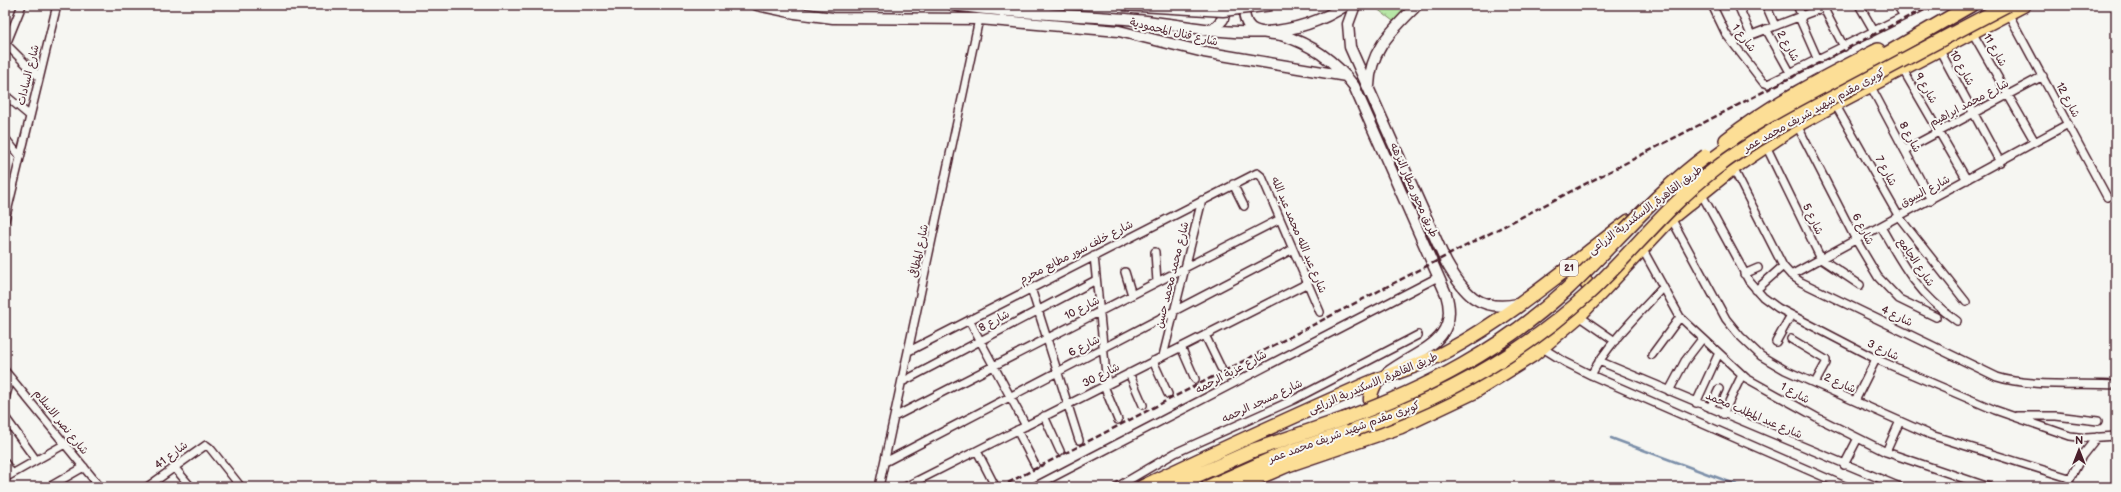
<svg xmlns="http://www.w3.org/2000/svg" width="2121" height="492" viewBox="0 0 2121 492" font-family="'Balsamiq Sans','Playpen Sans Arabic',sans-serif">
<defs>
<pattern id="grass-tufts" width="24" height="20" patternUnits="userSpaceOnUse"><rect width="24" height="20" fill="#b7e7a6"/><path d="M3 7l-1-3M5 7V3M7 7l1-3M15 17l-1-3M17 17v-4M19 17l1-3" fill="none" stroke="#9fc68f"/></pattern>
</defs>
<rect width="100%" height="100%" fill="#f6f6f2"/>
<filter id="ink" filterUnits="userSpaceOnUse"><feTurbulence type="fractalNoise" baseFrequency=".025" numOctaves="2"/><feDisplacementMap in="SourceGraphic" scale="8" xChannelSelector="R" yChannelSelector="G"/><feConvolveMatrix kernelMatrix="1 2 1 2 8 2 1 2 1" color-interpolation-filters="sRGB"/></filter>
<g filter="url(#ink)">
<path fill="url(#grass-tufts)" stroke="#808368" d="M 1372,5 L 1396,5 L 1403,11 L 1393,21 Z"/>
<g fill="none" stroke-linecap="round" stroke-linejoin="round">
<path stroke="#7b8fa9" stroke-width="2.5" d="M 1611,438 L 1743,487"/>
<defs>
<path id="street" d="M 1712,5 L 1726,34 L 1763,82 L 1768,84 L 1926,5
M 1738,5 L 1751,35
M 1766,5 L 1775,26
M 1797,5 L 1802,17
M 1822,5 L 1844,47
M 1859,5 L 1874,31
M 1897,5 L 1904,16
M 2008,13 L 2107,197
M 1799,17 L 1818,60
M 1766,29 L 1791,74
M 1972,32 L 2035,142
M 1733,42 L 1830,5
M 5,43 L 39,77
M 5,47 L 22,5
M 1939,49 L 2000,162
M 1902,68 L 1967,180
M 1870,85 L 1931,200
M 5,95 L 30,116
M 1835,104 L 1899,217 L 1966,302
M 1797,125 L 1856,240 L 1878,277 L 1899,299 L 1936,317
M 5,138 L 20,157
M 1766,146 L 1821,259 L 1860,285
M 1905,150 L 2043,76
M 1733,168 L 1783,266 L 1791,275 L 1801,282 L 1997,377 C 2027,387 2083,383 2116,385
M 1233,184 L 1244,206
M 1701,193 L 1749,281 L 1763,297 L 1778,308 L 1876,359 L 1995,410 L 2070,436 L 2086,438 L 2116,436
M 1671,218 L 1726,319 L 1740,336 L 1761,356 L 1785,370 L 1931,435 L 2069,478
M 5,220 L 57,5
M 1881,227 C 1903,266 1918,294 1957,321
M 1643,250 L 1680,317 L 1746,378 L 1818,418 L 1886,452 L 1989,487
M 1155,252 L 1157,282
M 1094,256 L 1107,384
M 1125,272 L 1132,295
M 1744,274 L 1758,268
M 1791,275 L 2068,124
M 1031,288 L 1079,440
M 1756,290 L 1783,266
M 1579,316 L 1615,341
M 969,320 L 1026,426
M 1205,335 L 1221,368
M 1791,339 L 1826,360 L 1826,363 L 1815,383
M 1776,342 L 1791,315
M 1181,347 L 1195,379
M 1541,347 L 1565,362 L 1591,375 L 1847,487
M 909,351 L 1257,173 L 1262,177 L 1320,312
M 1652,355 L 1680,317
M 1163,356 L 1202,200
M 1153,361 L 1168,394
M 1599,361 L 1900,487
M 5,371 L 100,487
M 1129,373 L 1143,405
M 1591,375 C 1609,342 1638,315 1663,287
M 902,382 L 1096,280
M 1104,386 L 1118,420
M 1669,391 L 1685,361 L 1702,339
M 5,399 L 11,378
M 1855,401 L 1876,359
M 1696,403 L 1718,355
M 1710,408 L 1719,389
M 1723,414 L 1742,375
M 1044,416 L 1060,451
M 2017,416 L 2056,416 L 2098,421
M 5,417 L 36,460
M 894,417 L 1280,219
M 1017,430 L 1035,465
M 977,451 L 994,484
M 1886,452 L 1900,421
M 885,462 L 1293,249
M 5,463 L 12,474
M 1844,465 L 1858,438
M 174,467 L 191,487
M 5,478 L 65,444
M 49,487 L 84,467
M 147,487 L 206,445 L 210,448 L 241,487
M 879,487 L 979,19
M 905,487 L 1308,283
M 1034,487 L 1438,277
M 1117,487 L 1175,453 L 1293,400 L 1418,335
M 2066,487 L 2082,456 L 2097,437"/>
<path id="secondary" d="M 757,5 L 795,13 L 833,18 L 979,19 L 1119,31 L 1204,52 L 1346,76
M 953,5 C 1010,13 1068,15 1126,19 C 1204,25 1274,53 1346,5
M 1244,5 C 1244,13 1244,22 1251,28 C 1259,34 1272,33 1281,35 C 1312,44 1335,61 1354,86 L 1446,294 C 1461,342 1417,350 1387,373
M 1355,5 L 1348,24 L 1350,47 L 1446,262 C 1464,294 1479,312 1518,304
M 1212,31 L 1223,19 L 1226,5
M 1369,86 C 1370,49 1393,30 1417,5"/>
<path id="highway" d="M 1726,140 C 1773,103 1825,77 1878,50
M 1678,185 L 1740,139 L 1971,5
M 1570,272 C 1585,276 1592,287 1591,302
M 1377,417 C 1367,405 1369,390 1379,379
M 1142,487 C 1215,452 1288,419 1362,386 C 1391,373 1421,366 1449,350 C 1513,315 1570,265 1629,221
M 1171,487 L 1254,450 L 1344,419
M 1208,487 L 1280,455 L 1356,429
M 1237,487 L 1288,465 L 1400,427 L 1474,392 L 1533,355 L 1579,316 L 1671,218 L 1733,168 L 1797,125 L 1835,104 L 2024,5"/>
</defs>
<use href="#street" stroke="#4a1f2b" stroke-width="10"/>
<use href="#secondary" stroke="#4a1f2b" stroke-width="13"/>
<use href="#highway" stroke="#4a1f2b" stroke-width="16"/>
<use href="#street" stroke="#f6f6f2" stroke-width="7"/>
<use href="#secondary" stroke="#f6f6f2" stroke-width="10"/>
<use href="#highway" stroke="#fcde96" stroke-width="13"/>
<path stroke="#4a1f2b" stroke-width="2.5" stroke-dasharray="6 3" stroke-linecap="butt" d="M 1000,487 L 1931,5"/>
<defs>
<path id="secondary-bridge" d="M 1123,5 L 1223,11 L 1272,5"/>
<path id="highway-bridge" d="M 1344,419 C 1428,388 1501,350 1567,289 C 1614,245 1654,194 1706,156
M 1356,429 C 1441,399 1522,355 1589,293 C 1632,253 1668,205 1715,169 C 1756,137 1802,114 1847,90 C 1900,62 1953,33 2007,5"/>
</defs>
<use href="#secondary-bridge" stroke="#4a1f2b" stroke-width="13" stroke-linecap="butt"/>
<use href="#highway-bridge" stroke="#4a1f2b" stroke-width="16" stroke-linecap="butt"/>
<use href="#secondary-bridge" stroke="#f6f6f2" stroke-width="10"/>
<use href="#highway-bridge" stroke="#fcde96" stroke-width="13"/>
</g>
</g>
<g text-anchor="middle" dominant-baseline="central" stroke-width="4" stroke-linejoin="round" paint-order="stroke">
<rect fill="#f6f6f2" stroke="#7e6067" stroke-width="1" x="1560" y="260" width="18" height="16" rx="3"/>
<g font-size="10" font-weight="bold" fill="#4a1f2b">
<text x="1569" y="268">21</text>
</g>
<g font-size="11" fill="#4a1f2b" stroke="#f6f6f2">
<text transform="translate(1174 32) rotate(13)">شارع قنال المحمودية</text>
<text transform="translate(1744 38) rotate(53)">شارع 1</text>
<text transform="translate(1788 46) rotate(61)">شارع 2</text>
<text transform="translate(1995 50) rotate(60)">شارع 11</text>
<text transform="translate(1962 68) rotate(61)">شارع 10</text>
<text transform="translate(28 75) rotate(-76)">شارع السادات</text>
<text transform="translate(1926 88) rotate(60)">شارع 9</text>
<text transform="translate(2068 100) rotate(62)">شارع 12</text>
<text transform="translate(1969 103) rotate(-28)">شارع محمد ابراهيم</text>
<text transform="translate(1814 110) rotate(-29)">كوبرى مقدم شهيد شريف محمد عمر</text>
<text transform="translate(1910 137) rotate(61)">شارع 8</text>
<text transform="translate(1886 171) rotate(61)">شارع 7</text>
<text transform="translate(1414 190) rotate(66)">طريق محور مطار النزهه</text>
<text transform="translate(1925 191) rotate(-28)">شارع السوق</text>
<text transform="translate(1645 210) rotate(-37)">طريق القاهرة, الاسكندرية الزراعى</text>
<text transform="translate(1813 219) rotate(64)">شارع 5</text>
<text transform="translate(1863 229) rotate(62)">شارع 6</text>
<text transform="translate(1299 235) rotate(67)">شارع عبد الله محمد عبد الله</text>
<text transform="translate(919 251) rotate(-78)">شارع المطافى</text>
<text transform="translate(1076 252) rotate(-27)">شارع خلف سور مطابع محرم</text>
<text transform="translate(1916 262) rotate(56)">شارع الجامع</text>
<text transform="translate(1172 275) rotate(-76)">شارع محمد محمد حسن</text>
<text transform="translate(1082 308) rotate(-27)">شارع 10</text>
<text transform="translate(1897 316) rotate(26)">شارع 4</text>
<text transform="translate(994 321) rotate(-28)">شارع 8</text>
<text transform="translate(1084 346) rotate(-27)">شارع 6</text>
<text transform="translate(1883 350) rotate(26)">شارع 3</text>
<text transform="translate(1231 372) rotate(-28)">شارع عزبة الرحمه</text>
<text transform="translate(1101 375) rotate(-27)">شارع 30</text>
<text transform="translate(1373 383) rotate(-23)">طريق القاهرة, الاسكندرية الزراعى</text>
<text transform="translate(1840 383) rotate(24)">شارع 2</text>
<text transform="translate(1795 393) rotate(29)">شارع 1</text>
<text transform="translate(1262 401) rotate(-25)">شارع مسجد الرحمه</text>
<text transform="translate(1754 415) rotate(23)">شارع عبد المطلب محمد</text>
<text transform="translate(61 422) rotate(51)">شارع نصر الاسلام</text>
<text transform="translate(1344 432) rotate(-20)">كوبرى مقدم شهيد شريف محمد عمر</text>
<text transform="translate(171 455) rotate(-37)">شارع 41</text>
</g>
</g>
<rect width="2121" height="492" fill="none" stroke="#f6f6f2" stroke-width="20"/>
<rect x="10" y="10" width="2101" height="472" fill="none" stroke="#4a1f2b" stroke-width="1.5" filter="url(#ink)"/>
<g transform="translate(2079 450)" stroke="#f6f6f2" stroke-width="3" paint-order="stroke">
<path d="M0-3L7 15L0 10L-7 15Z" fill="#4a1f2b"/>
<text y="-6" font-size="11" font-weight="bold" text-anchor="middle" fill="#4a1f2b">N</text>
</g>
</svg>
